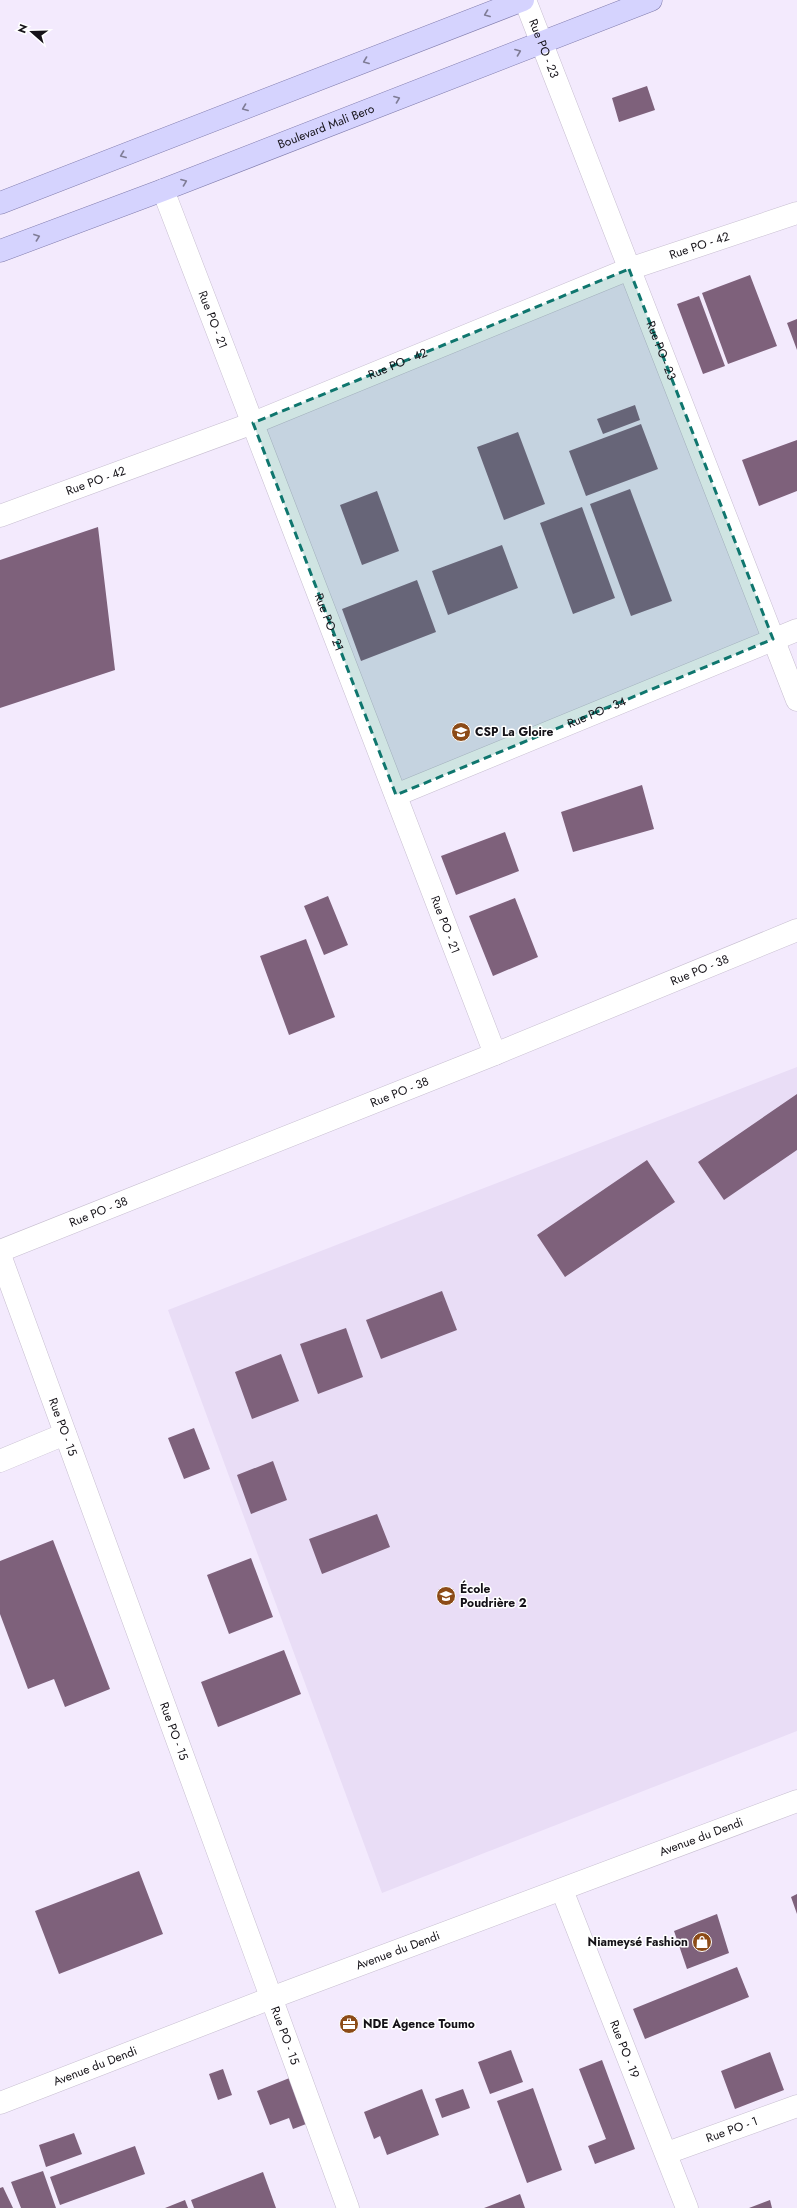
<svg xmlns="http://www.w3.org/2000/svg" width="797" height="2208" viewBox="0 0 797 2208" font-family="Jost,sans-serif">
<rect width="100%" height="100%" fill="#f3eafd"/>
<path fill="#e9ddf6" d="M 797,1067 L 797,1731 L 382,1893 L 168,1310 Z"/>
<path fill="#7e617b" d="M 647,86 L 655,110 L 619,122 L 612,98 Z
M 750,275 L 777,346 L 728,364 L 702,293 Z
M 699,296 L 725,366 L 703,374 L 677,304 Z
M 797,319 L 797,350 L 787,323 Z
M 635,405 L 640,420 L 603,434 L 597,419 Z
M 641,424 L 658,469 L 586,496 L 569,451 Z
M 518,432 L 545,504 L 504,520 L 477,447 Z
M 797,440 L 797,491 L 759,506 L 742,460 Z
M 630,489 L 672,601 L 631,616 L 590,504 Z
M 377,491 L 399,551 L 362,565 L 340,505 Z
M 582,507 L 615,598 L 573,614 L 540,523 Z
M 98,527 L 115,670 L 0,708 L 0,560 Z
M 502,545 L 518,588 L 448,615 L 432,571 Z
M 417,580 L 436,632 L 361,661 L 342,609 Z
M 642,785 L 654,829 L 573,852 L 561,812 Z
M 505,832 L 519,871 L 456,895 L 441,856 Z
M 328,896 L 348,945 L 324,955 L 304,906 Z
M 515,898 L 538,957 L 493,976 L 469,916 Z
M 306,939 L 335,1017 L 289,1035 L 260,956 Z
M 797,1094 L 797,1150 L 724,1200 L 698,1162 Z
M 647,1160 L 675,1202 L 565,1277 L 537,1235 Z
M 442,1291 L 457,1330 L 381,1359 L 366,1320 Z
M 346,1328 L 363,1377 L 318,1394 L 300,1344 Z
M 281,1354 L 299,1401 L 252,1419 L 235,1372 Z
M 194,1428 L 210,1469 L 184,1479 L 168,1438 Z
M 273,1461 L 287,1500 L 251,1514 L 237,1475 Z
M 377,1514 L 390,1547 L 322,1574 L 309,1539 Z
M 53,1540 L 110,1689 L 65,1707 L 54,1679 L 28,1689 L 0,1614 L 0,1561 Z
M 251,1558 L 273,1617 L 229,1634 L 207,1575 Z
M 284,1650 L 301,1694 L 218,1727 L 201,1682 Z
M 139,1871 L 163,1934 L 59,1974 L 35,1911 Z
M 797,1894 L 797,1914 L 791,1897 Z
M 717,1914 L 729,1953 L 687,1969 L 674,1931 Z
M 737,1967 L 749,1997 L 645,2039 L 633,2009 Z
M 511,2050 L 523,2082 L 490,2094 L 478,2062 Z
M 770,2052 L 784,2090 L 735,2109 L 721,2071 Z
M 602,2060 L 635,2149 L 595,2164 L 588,2146 L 606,2139 L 579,2069 Z
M 223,2069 L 232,2095 L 218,2100 L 209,2074 Z
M 297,2075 L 314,2121 L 293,2129 L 289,2118 L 270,2125 L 257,2091 Z
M 533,2088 L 562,2170 L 527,2183 L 497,2101 Z
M 422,2089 L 439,2135 L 387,2155 L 380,2136 L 374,2139 L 364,2112 Z
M 463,2089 L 470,2108 L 442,2118 L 435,2099 Z
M 74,2133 L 82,2154 L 46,2167 L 39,2145 Z
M 135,2146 L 145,2174 L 60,2205 L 50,2177 Z
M 43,2171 L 56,2208 L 21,2208 L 11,2182 Z
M 263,2172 L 276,2208 L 194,2208 L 191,2200 Z
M 3,2187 L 13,2208 L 0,2208 L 0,2188 Z
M 520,2194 L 525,2208 L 484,2208 Z
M 185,2200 L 188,2208 L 165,2208 Z
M 770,2200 L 772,2208 L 749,2208 Z"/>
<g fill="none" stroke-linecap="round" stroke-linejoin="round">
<defs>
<g id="minor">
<path id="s1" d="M 525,0 L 797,700"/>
<path id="s2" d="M 163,190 L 495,1054"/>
<path id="s3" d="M 0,516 L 253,423 L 629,269 L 797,213"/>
<path id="s4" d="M 396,795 L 797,630"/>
<path id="s5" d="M 0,1251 L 495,1054 L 797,930"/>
<path id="s6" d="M 0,1255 L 348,2208"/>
<path d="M 0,1461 L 65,1434"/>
<path id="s7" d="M 562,1890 L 687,2208"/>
<path id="s8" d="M 667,2153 L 797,2106"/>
</g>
<g id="tertiary">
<path id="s9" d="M 0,2103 L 271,1998 L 797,1801"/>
</g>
<g id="primary">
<path d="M 0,203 L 523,0"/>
<path id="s10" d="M 0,251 L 163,190 L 651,0"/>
</g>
</defs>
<use href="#minor" stroke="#c7bed0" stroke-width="23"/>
<use href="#tertiary" stroke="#c7bed0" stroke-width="23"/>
<use href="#primary" stroke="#807cad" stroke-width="23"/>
<use href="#minor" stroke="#fff" stroke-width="22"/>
<use href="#tertiary" stroke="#fff" stroke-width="22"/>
<use href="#primary" stroke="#d5d3fe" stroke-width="22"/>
</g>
<defs><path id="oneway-chevron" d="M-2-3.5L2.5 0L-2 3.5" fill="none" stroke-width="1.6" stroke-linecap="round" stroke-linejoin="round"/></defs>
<g stroke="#7f7c96">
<use href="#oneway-chevron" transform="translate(487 14) rotate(159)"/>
<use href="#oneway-chevron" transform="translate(518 52) rotate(-21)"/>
<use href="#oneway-chevron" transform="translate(366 61) rotate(159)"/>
<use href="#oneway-chevron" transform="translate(397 99) rotate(-21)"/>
<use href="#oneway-chevron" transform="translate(245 108) rotate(159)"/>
<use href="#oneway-chevron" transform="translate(123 155) rotate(159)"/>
<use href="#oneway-chevron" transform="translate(184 182) rotate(-21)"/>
<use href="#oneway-chevron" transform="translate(37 237) rotate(-20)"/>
</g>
<path fill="#0f766e" fill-opacity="0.2" stroke="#0f766e" stroke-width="3" stroke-dasharray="8 5" stroke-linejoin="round" d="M 629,269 L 773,639 L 396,795 L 253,423 Z"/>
<defs>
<symbol id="school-disc" viewBox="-11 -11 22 22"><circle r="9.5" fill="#8c4b17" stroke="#fff"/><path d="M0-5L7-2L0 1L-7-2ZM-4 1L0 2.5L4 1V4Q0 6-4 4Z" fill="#fff"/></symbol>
<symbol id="shop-disc" viewBox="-11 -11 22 22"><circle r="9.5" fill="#8c4b17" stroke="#fff"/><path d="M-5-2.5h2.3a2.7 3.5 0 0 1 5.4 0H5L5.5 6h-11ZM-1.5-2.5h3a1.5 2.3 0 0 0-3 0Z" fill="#fff"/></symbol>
<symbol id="office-disc" viewBox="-11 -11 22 22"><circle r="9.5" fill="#8c4b17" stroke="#fff"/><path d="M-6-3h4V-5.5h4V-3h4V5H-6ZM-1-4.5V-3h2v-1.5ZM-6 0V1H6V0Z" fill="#fff"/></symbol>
</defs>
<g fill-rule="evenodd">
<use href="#school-disc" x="450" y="721" width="22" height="22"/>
<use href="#school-disc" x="435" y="1585" width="22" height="22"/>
<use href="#shop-disc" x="691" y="1931" width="22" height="22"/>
<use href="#office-disc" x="338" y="2013" width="22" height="22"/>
</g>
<g text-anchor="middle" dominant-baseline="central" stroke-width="3" stroke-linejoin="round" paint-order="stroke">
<g font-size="12" fill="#151218" stroke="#fff">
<text stroke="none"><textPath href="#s1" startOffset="52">Rue PO - 23</textPath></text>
<text stroke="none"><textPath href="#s10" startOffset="349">Boulevard Mali Bero</textPath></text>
<text stroke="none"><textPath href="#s3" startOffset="750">Rue PO - 42</textPath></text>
<text stroke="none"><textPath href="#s2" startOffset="139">Rue PO - 21</textPath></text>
<text stroke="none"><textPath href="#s1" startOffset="376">Rue PO - 23</textPath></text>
<text stroke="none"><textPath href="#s3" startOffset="426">Rue PO - 42</textPath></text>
<text stroke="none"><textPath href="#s3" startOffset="102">Rue PO - 42</textPath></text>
<text stroke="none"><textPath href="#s2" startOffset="463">Rue PO - 21</textPath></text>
<text stroke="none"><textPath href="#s4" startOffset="217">Rue PO - 34</textPath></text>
<text stroke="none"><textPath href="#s2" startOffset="787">Rue PO - 21</textPath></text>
<text stroke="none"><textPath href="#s5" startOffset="754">Rue PO - 38</textPath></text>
<text stroke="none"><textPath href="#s5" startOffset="430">Rue PO - 38</textPath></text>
<text stroke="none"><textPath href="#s5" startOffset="106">Rue PO - 38</textPath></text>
<text stroke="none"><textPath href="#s6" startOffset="183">Rue PO - 15</textPath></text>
<text stroke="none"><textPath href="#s6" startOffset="507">Rue PO - 15</textPath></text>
<text stroke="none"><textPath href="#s9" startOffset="750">Avenue du Dendi</textPath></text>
<text stroke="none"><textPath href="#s9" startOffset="426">Avenue du Dendi</textPath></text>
<text stroke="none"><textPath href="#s6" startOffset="831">Rue PO - 15</textPath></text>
<text stroke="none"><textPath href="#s7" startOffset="171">Rue PO - 19</textPath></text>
<text stroke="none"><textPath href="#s9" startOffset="102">Avenue du Dendi</textPath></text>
<text stroke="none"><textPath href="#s8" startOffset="69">Rue PO - 1</textPath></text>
</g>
<g font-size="12" font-weight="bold" fill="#151218" stroke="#fff" text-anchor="start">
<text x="475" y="732">CSP La Gloire</text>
<text x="460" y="1589">École<tspan x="460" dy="14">Poudrière 2</tspan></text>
<text x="688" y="1942" text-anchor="end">Niameysé Fashion</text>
<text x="363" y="2024">NDE Agence Toumo</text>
</g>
</g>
<g transform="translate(32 32) rotate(290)" stroke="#ffffff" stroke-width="3" paint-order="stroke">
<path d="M0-3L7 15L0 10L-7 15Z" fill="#151218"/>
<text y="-6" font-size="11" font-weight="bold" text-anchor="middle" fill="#151218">N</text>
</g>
</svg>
